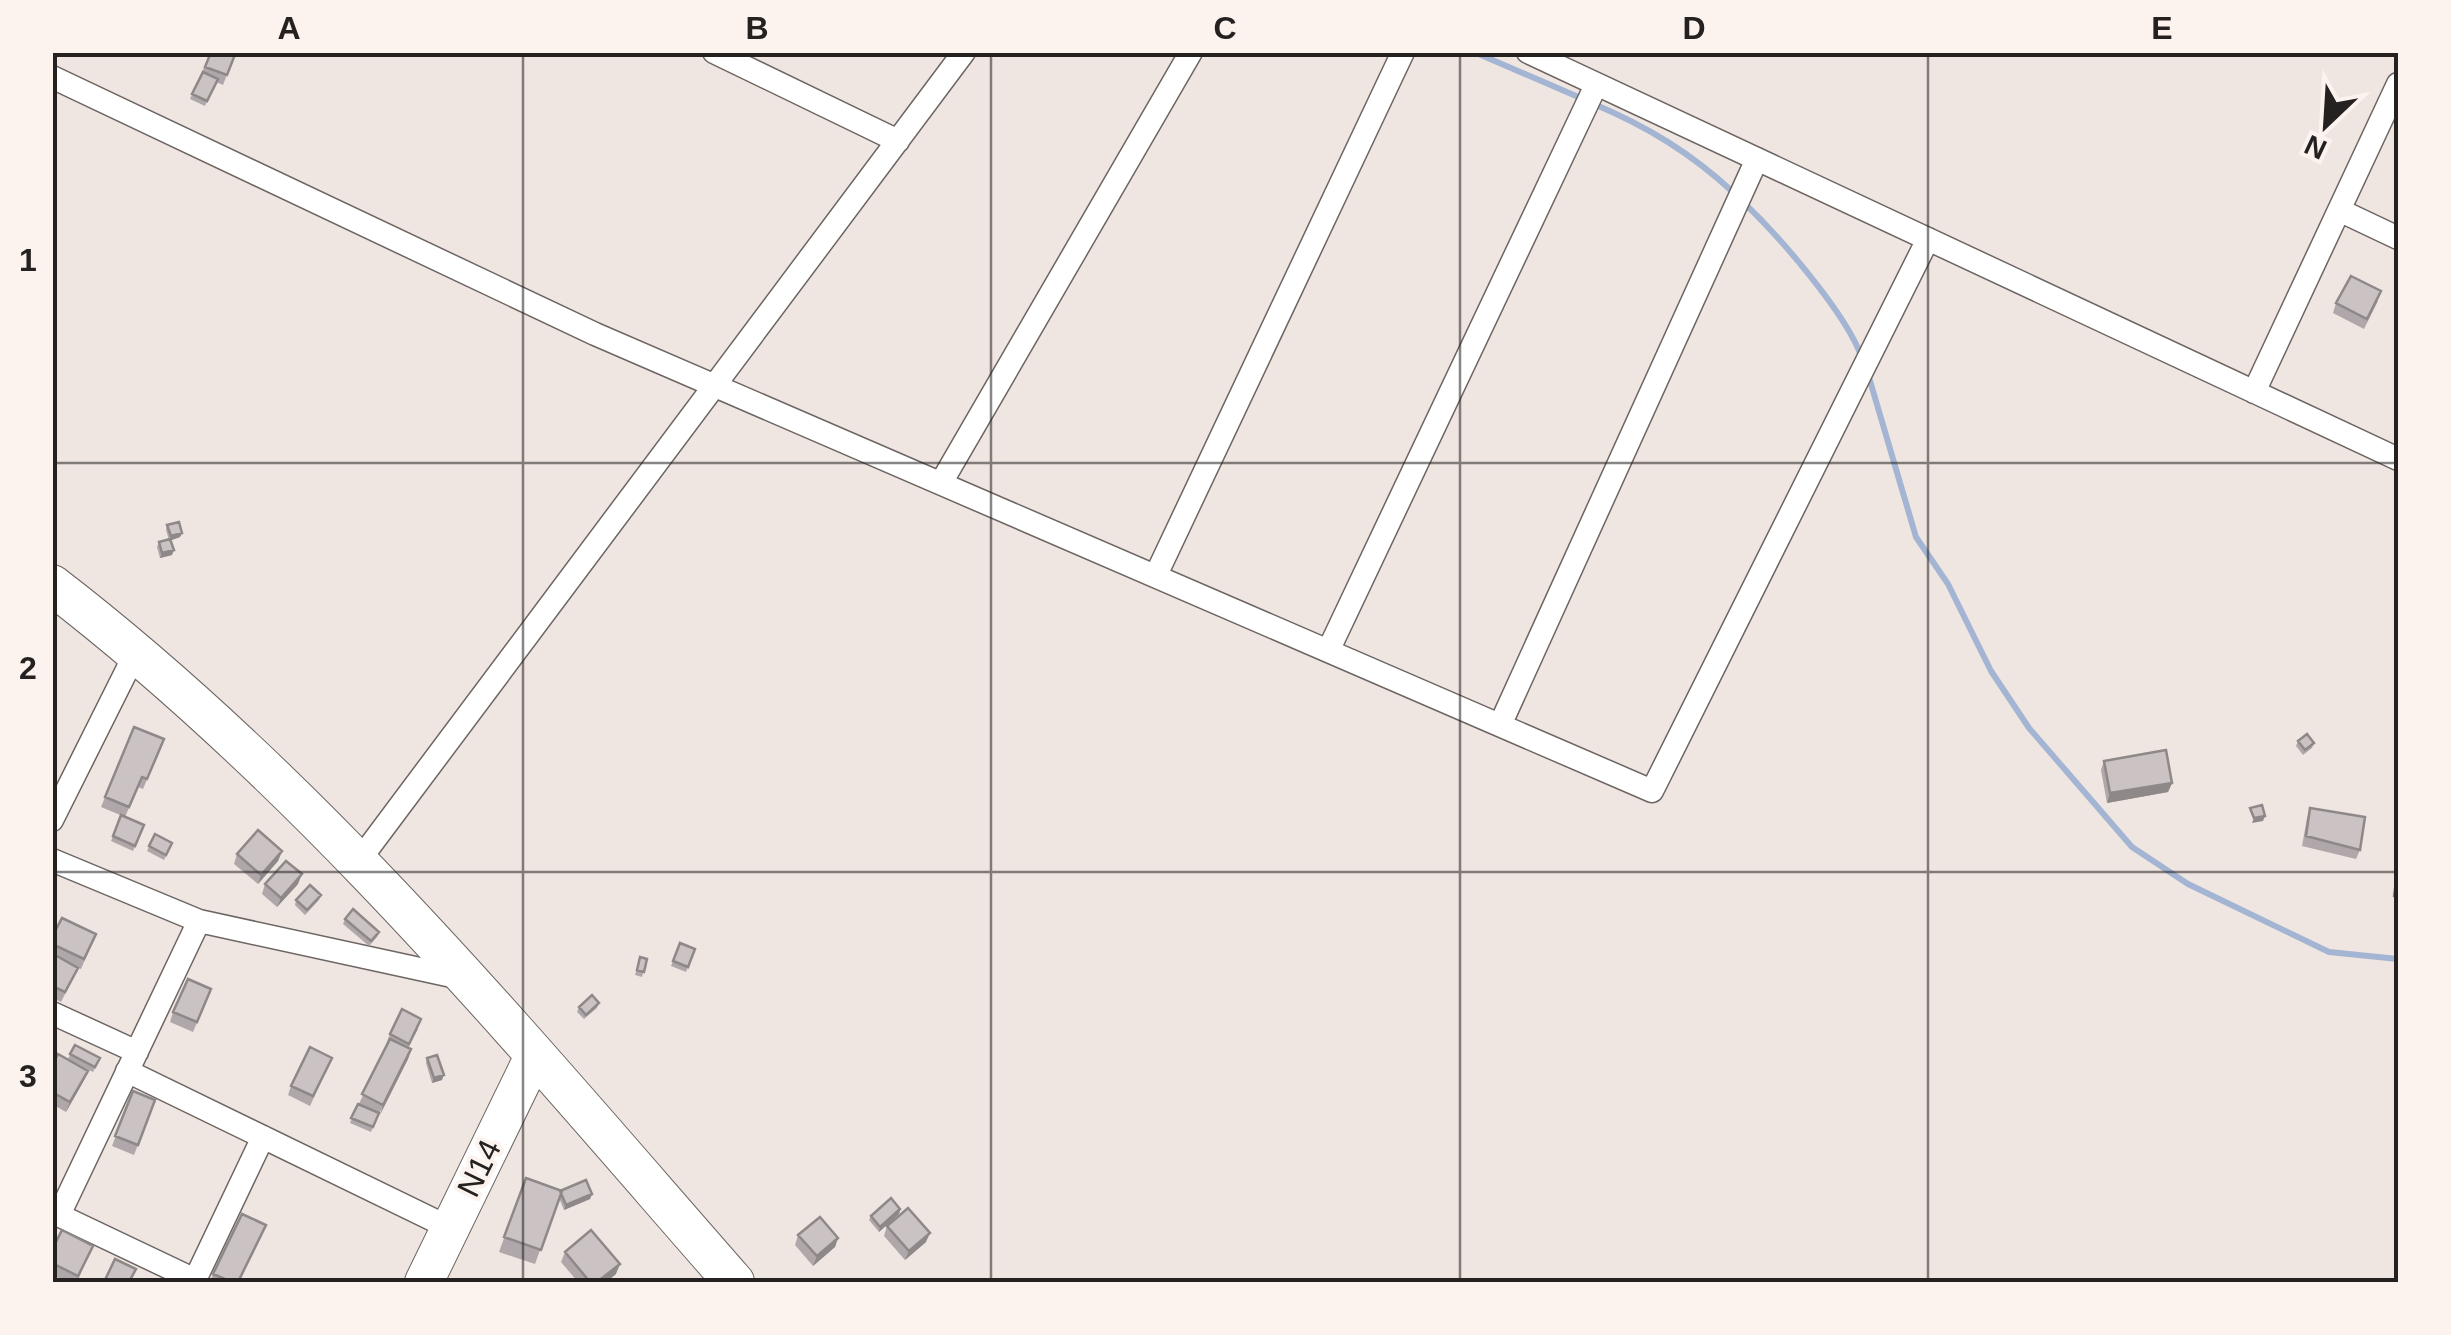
<svg xmlns="http://www.w3.org/2000/svg" width="2451" height="1335" viewBox="0 0 2451 1335" font-family="Helvetica,sans-serif">
<rect width="100%" height="100%" fill="#efe6e2"/>
<g fill="none" stroke-linecap="round" stroke-linejoin="round">
<path stroke="#a3b5d2" stroke-width="6" d="M 1474,52 L 1583,99
M 1594,104 C 1648,127 1691,153 1734,193
M 1743,202 C 1779,236 1846,313 1862,358
M 1868,374 L 1916,537 L 1948,584 L 1991,671 L 2029,728 L 2132,847 L 2188,884 L 2329,952 L 2398,959"/>
<defs>
<path id="minor" d="M 714,52 L 898,141
M 1528,52 L 2398,459
M 52,77 L 595,334 L 1652,791 L 1928,239
M 2341,211 L 2398,238
M 2254,392 L 2398,84
M 941,483 L 1191,52
M 1156,575 L 1403,52
M 1329,649 L 1596,85
M 1501,723 L 1757,159
M 52,820 L 137,650
M 52,860 L 199,921 L 461,978
M 358,862 L 964,52
M 52,1013 L 137,1052
M 127,1071 L 450,1228
M 52,1212 L 195,1280
M 59,1215 L 199,921
M 194,1282 L 263,1137"/>
<path id="primary" d="M 424,1282 L 535,1054"/>
<path id="trunk" d="M 52,585 C 311,784 520,1038 734,1282"/>
</defs>
<use href="#minor" stroke="#6c6561" stroke-width="25"/>
<use href="#primary" stroke="#6c6561" stroke-width="40"/>
<use href="#trunk" stroke="#6c6561" stroke-width="42"/>
<use href="#minor" stroke="#fff" stroke-width="22"/>
<use href="#primary" stroke="#fff" stroke-width="38"/>
<use href="#trunk" stroke="#fff" stroke-width="40"/>
</g>
<path fill="#afa7a9" d="M 211,52 L 236,52 L 223,85 L 216,82 L 205,106 L 190,99 Z
M 2378,301 L 2364,329 L 2333,313 L 2336,303 Z
M 167,525 L 182,533 L 180,537 L 171,540 L 172,555 L 160,558 L 157,547 L 159,542 L 169,540 L 166,530 Z
M 134,727 L 164,739 L 143,789 L 138,787 L 125,817 L 101,807 Z
M 2298,741 L 2314,743 L 2312,748 L 2303,755 L 2296,746 Z
M 2104,761 L 2172,783 L 2168,792 L 2107,803 L 2101,770 Z
M 2310,808 L 2360,850 L 2356,859 L 2302,846 L 2307,818 Z
M 121,815 L 144,825 L 133,851 L 111,841 Z
M 155,834 L 172,843 L 164,860 L 147,851 Z
M 282,851 L 278,861 L 258,884 L 234,864 L 237,854 Z
M 265,884 L 298,884 L 277,907 L 262,894 Z
M 321,895 L 319,900 L 305,915 L 295,905 L 296,900 Z
M 345,919 L 379,932 L 377,937 L 369,946 L 343,924 Z
M 96,934 L 81,969 L 78,968 L 61,1002 L 52,997 L 52,959 L 54,956 L 52,956 L 52,937 Z
M 680,943 L 695,949 L 686,972 L 671,966 Z
M 640,957 L 647,959 L 642,977 L 635,975 Z
M 211,989 L 193,1032 L 170,1022 L 173,1012 Z
M 599,1003 L 597,1008 L 584,1019 L 577,1012 L 579,1007 Z
M 418,1029 L 408,1048 L 411,1049 L 408,1059 L 379,1114 L 371,1132 L 350,1123 L 387,1044 L 386,1044 L 390,1034 Z
M 75,1045 L 100,1058 L 93,1072 L 68,1059 Z
M 332,1058 L 310,1106 L 288,1095 L 291,1086 Z
M 427,1058 L 442,1080 L 432,1083 L 426,1063 Z
M 52,1064 L 88,1071 L 84,1080 L 66,1112 L 52,1104 Z
M 133,1091 L 155,1100 L 134,1155 L 112,1146 Z
M 526,1178 L 561,1191 L 592,1194 L 590,1199 L 564,1210 L 559,1198 L 535,1264 L 499,1252 Z
M 900,1209 L 899,1214 L 879,1232 L 869,1220 L 871,1216 Z
M 266,1225 L 239,1282 L 210,1282 L 213,1274 Z
M 887,1226 L 926,1242 L 905,1260 L 884,1236 Z
M 798,1235 L 838,1238 L 835,1247 L 813,1266 L 795,1245 Z
M 93,1246 L 77,1282 L 68,1282 L 52,1275 L 52,1250 Z
M 565,1252 L 616,1274 L 606,1282 L 578,1282 L 561,1262 Z"/>
<path fill="#8e8889" d="M 182,533 L 180,537 L 169,541 L 171,536 Z
M 174,550 L 172,555 L 160,558 L 162,553 Z
M 2172,783 L 2168,792 L 2107,803 L 2110,793 Z
M 2265,816 L 2263,821 L 2252,823 L 2254,818 Z
M 282,851 L 278,861 L 258,884 L 261,875 Z
M 302,874 L 298,884 L 277,907 L 281,898 Z
M 411,1049 L 408,1059 L 380,1115 L 383,1105 Z
M 88,1071 L 84,1080 L 66,1112 L 70,1102 Z
M 444,1075 L 442,1080 L 432,1083 L 434,1078 Z
M 592,1194 L 590,1199 L 564,1210 L 566,1205 Z
M 900,1209 L 899,1214 L 879,1232 L 880,1227 Z
M 930,1233 L 926,1242 L 905,1260 L 909,1251 Z
M 838,1238 L 835,1247 L 813,1266 L 817,1256 Z
M 620,1264 L 616,1274 L 606,1282 L 597,1282 Z"/>
<path fill="#cbc2c4" stroke="#8e8889" stroke-width="2.5" d="M 211,52 L 236,52 L 227,75 L 205,67 Z
M 203,72 L 218,79 L 207,101 L 192,94 Z
M 2351,276 L 2381,291 L 2367,319 L 2336,303 Z
M 179,522 L 182,533 L 171,536 L 167,525 Z
M 170,539 L 174,550 L 162,553 L 159,542 Z
M 134,727 L 164,739 L 147,779 L 142,777 L 129,807 L 105,797 Z
M 2307,734 L 2314,743 L 2305,750 L 2298,741 Z
M 2166,750 L 2172,783 L 2110,793 L 2104,761 Z
M 2262,805 L 2265,816 L 2254,818 L 2250,808 Z
M 2310,808 L 2365,817 L 2360,850 L 2306,836 Z
M 121,815 L 144,825 L 135,846 L 113,836 Z
M 258,830 L 282,851 L 261,875 L 237,854 Z
M 155,834 L 172,843 L 166,855 L 149,846 Z
M 286,861 L 302,874 L 281,898 L 265,884 Z
M 2396,881 L 2398,881 L 2398,897 L 2394,896 Z
M 310,885 L 321,895 L 307,910 L 296,900 Z
M 353,909 L 379,932 L 371,941 L 345,919 Z
M 62,918 L 96,934 L 84,959 L 52,944 L 52,937 Z
M 680,943 L 695,949 L 688,967 L 673,961 Z
M 55,955 L 78,968 L 65,992 L 52,986 L 52,959 Z
M 640,957 L 647,959 L 644,972 L 637,970 Z
M 188,979 L 211,989 L 197,1022 L 173,1012 Z
M 592,995 L 599,1003 L 586,1015 L 579,1007 Z
M 402,1009 L 421,1019 L 409,1044 L 390,1034 Z
M 390,1039 L 411,1049 L 383,1105 L 362,1094 Z
M 75,1045 L 100,1058 L 95,1067 L 70,1054 Z
M 310,1047 L 332,1058 L 313,1096 L 291,1086 Z
M 58,1054 L 88,1071 L 70,1102 L 52,1092 L 52,1064 Z
M 437,1055 L 444,1075 L 434,1078 L 427,1058 Z
M 133,1091 L 155,1100 L 138,1145 L 115,1136 Z
M 358,1104 L 379,1113 L 373,1127 L 351,1118 Z
M 526,1178 L 562,1191 L 541,1250 L 504,1237 Z
M 586,1180 L 592,1194 L 566,1205 L 560,1191 Z
M 891,1198 L 900,1209 L 880,1227 L 871,1216 Z
M 908,1208 L 930,1233 L 909,1251 L 887,1226 Z
M 242,1214 L 266,1225 L 238,1282 L 232,1282 L 213,1274 Z
M 820,1217 L 838,1238 L 817,1256 L 798,1235 Z
M 62,1230 L 93,1246 L 78,1276 L 52,1263 L 52,1250 Z
M 591,1230 L 620,1264 L 597,1282 L 590,1282 L 565,1252 Z
M 115,1259 L 136,1269 L 129,1282 L 104,1282 Z"/>
<path fill="none" stroke="#242120" stroke-width="2.5" stroke-opacity="0.55" d="M 523,52 L 523,1282M 991,52 L 991,1282M 1460,52 L 1460,1282M 1928,52 L 1928,1282M 52,463 L 2398,463M 52,872 L 2398,872"/>
<g text-anchor="middle" dominant-baseline="central" stroke-width="8" stroke-linejoin="round" paint-order="stroke">
<g font-size="32" fill="#242120" stroke="#fcf3ef">
<text transform="translate(479 1168) rotate(-64)">N14</text>
</g>
</g>
<rect width="2451" height="1335" fill="none" stroke="#fcf3ef" stroke-width="110"/>
<g transform="translate(2326 125) rotate(205)" stroke="#fcf3ef" stroke-width="8" paint-order="stroke">
<path d="M0-8L18 38L0 25L-18 38Z" fill="#242120"/>
<text y="-15" font-size="28" font-weight="bold" text-anchor="middle" fill="#242120">N</text>
</g>
<rect x="55" y="55" width="2341" height="1225" fill="none" stroke="#242120" stroke-width="4"/>
<g font-size="32" text-anchor="middle" font-weight="bold" fill="#242120">
<text x="289" y="39">A</text>
<text x="757" y="39">B</text>
<text x="1225" y="39">C</text>
<text x="1694" y="39">D</text>
<text x="2162" y="39">E</text>
<text x="28" y="271">1</text>
<text x="28" y="679">2</text>
<text x="28" y="1087">3</text>
</g>
</svg>
